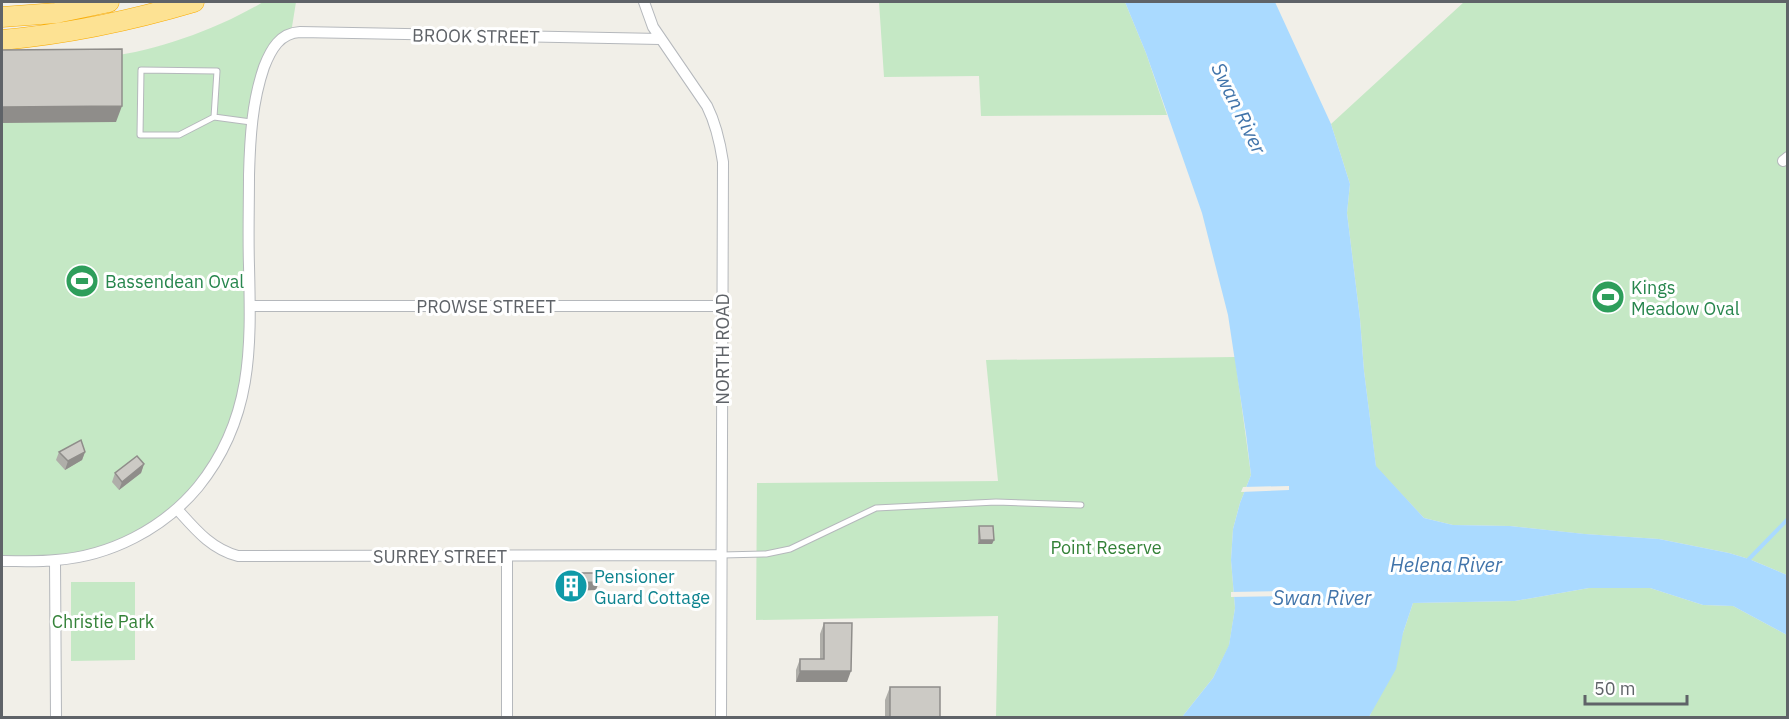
<svg xmlns="http://www.w3.org/2000/svg" width="1789" height="719" viewBox="0 0 1789 719" font-family="'IBM Plex Sans',sans-serif">
<rect width="100%" height="100%" fill="#f1efe8"/>
<path fill="#c5e8c5" d="M 263,2 L 296,2 L 291,33 L 280,40 L 256,97 L 249,351 L 228,438 L 177,509 L 95,553 L 2,561 L 2,61 L 107,57 C 159,50 218,29 263,2 Z
M 879,2 L 1125,2 L 1146,53 L 1167,115 L 981,116 L 979,76 L 884,77 Z
M 1464,2 L 1787,2 L 1787,575 L 1749,559 L 1729,553 L 1659,539 L 1584,534 L 1510,526 L 1453,525 L 1424,518 L 1376,467 L 1364,371 L 1360,319 L 1347,213 L 1350,184 L 1331,124 Z
M 1235,357 L 1251,475 L 1240,503 L 1233,529 L 1231,560 L 1235,608 L 1229,646 L 1213,678 L 1182,717 L 996,717 L 998,616 L 756,620 L 757,483 L 998,481 L 986,360 Z
M 71,582 L 135,582 L 135,660 L 71,661 Z
M 1589,588 L 1650,588 L 1703,605 L 1733,606 L 1787,635 L 1787,717 L 1369,718 L 1403,633 L 1413,603 L 1515,601 Z"/>
<path fill="#aadaff" d="M 1125,2 L 1275,2 L 1331,124 L 1350,184 L 1347,213 L 1360,319 L 1364,371 L 1376,466 L 1424,518 L 1453,525 L 1510,526 L 1585,534 L 1659,539 L 1729,553 L 1749,559 L 1787,575 L 1787,635 L 1733,606 L 1703,605 L 1650,588 L 1589,588 L 1515,601 L 1413,603 L 1403,633 L 1396,669 L 1369,717 L 1182,717 L 1213,678 L 1229,645 L 1235,608 L 1231,560 L 1233,529 L 1240,503 L 1251,475 L 1246,434 L 1228,315 L 1202,213 L 1146,53 Z"/>
<path fill="#f1efe8" d="M 1289,486 L 1289,490 L 1241,492 L 1243,487 Z
M 1283,591 L 1283,596 L 1231,597 L 1231,592 Z"/>
<g fill="none" stroke-linecap="round" stroke-linejoin="round">
<path stroke="#aadaff" stroke-width="4" d="M 1749,559 L 1788,519"/>
<defs>
<path id="lane" d="M 214,117 L 217,71 L 141,70 L 140,135 L 179,135 L 214,117 L 251,122
M 722,555 L 766,554 L 790,549 L 876,508 L 996,502 L 1081,505"/>
<path id="street" d="M 644,2 L 653,27 L 707,106 C 716,124 720,142 723,162 L 721,718
M 1783,161 L 1788,157
M 250,306 L 722,306
M 177,509 C 195,529 211,549 238,556 L 722,555
M 507,556 L 507,718
M 2,561 C 20,561 38,562 56,560 C 110,556 163,529 198,487 C 253,419 251,348 249,266 C 248,236 249,205 249,175 C 250,138 252,102 264,67 C 271,49 280,33 300,32 L 660,39
M 55,561 L 56,718"/>
<path id="highway" d="M 2,17 L 56,13 L 109,2
M 2,40 C 68,34 130,21 194,2"/>
</defs>
<use href="#lane" stroke="#b5b8bc" stroke-width="7"/>
<use href="#street" stroke="#b5b8bc" stroke-width="12"/>
<use href="#highway" stroke="#f9ab00" stroke-width="21"/>
<use href="#lane" stroke="#fff" stroke-width="5"/>
<use href="#street" stroke="#fff" stroke-width="10"/>
<use href="#highway" stroke="#fde293" stroke-width="20"/>
</g>
<path fill="#afaea9" d="M 59,452 L 85,452 L 82,460 L 65,470 L 56,460 Z
M 144,464 L 141,473 L 119,490 L 112,482 L 115,473 Z
M 979,526 L 994,540 L 992,544 L 978,544 L 978,531 Z
M 564,573 L 596,590 L 561,591 L 561,581 Z
M 824,623 L 847,682 L 796,682 L 796,670 L 800,659 L 820,659 L 820,634 Z
M 890,687 L 940,717 L 885,717 L 885,700 Z"/>
<path fill="#8f8d8a" d="M 122,106 L 116,122 L 2,123 L 2,107 Z
M 85,452 L 82,460 L 65,470 L 68,461 Z
M 144,464 L 141,473 L 119,490 L 122,482 Z
M 980,540 L 994,540 L 992,544 L 978,544 Z
M 599,582 L 596,590 L 561,591 L 564,583 Z
M 800,671 L 851,671 L 847,682 L 796,682 Z"/>
<path fill="#cccac5" stroke="#8f8d8a" stroke-width="1.5" d="M 122,49 L 122,106 L 2,107 L 2,50 Z
M 81,440 L 85,452 L 68,461 L 59,452 Z
M 137,456 L 144,464 L 122,482 L 115,473 Z
M 979,526 L 993,526 L 994,540 L 980,540 Z
M 564,573 L 599,573 L 599,582 L 564,583 Z
M 824,623 L 852,623 L 851,671 L 800,671 L 800,659 L 824,659 Z
M 890,687 L 940,687 L 940,717 L 890,717 Z"/>
<defs>
<symbol id="stadium-disc" viewBox="-11 -11 22 22"><circle r="9.5" fill="#2e9e5b" stroke="#fff"/><path d="M0-5a6.5 5 0 1 0 0 10a6.5 5 0 1 0 0-10ZM-3.5-1.8h7v3.6h-7Z" fill="#fff"/></symbol>
<symbol id="building-disc" viewBox="-11 -11 22 22"><circle r="9.5" fill="#0f9aa8" stroke="#fff"/><path d="M-4-6H4V6H1V3H-1V6H-4ZM-2.5-4.3h1.7v1.8h-1.7ZM.8-4.3h1.7v1.8H.8ZM-2.5-1h1.7V.8h-1.7ZM.8-1h1.7V.8H.8Z" fill="#fff"/></symbol>
</defs>
<g fill-rule="evenodd">
<use href="#stadium-disc" x="63" y="262" width="38" height="38"/>
<use href="#stadium-disc" x="1589" y="278" width="38" height="38"/>
<use href="#building-disc" x="552" y="567" width="38" height="38"/>
</g>
<g text-anchor="middle" dominant-baseline="central" stroke-width="6" stroke-linejoin="round" paint-order="stroke">
<g font-size="18" fill="#5f6368" stroke="#fff">
<text transform="translate(476 36) rotate(1)">BROOK STREET</text>
<text x="486" y="306">PROWSE STREET</text>
<text transform="translate(722 349) rotate(-90)">NORTH ROAD</text>
<text x="440" y="556">SURREY STREET</text>
</g>
<g font-size="18" fill="#27864d" stroke="#fff" text-anchor="start">
<text x="105" y="281">Bassendean Oval</text>
<text x="1631" y="287">Kings<tspan x="1631" dy="21">Meadow Oval</tspan></text>
</g>
<g font-size="18" fill="#348238" stroke="#fff">
<text x="1106" y="547">Point Reserve</text>
<text x="103" y="621">Christie Park</text>
</g>
<g font-size="18" fill="#0d838f" stroke="#fff" text-anchor="start">
<text x="594" y="576">Pensioner<tspan x="594" dy="21">Guard Cottage</tspan></text>
</g>
<g font-size="20" font-style="italic" fill="#4174aa" stroke="#fff">
<text transform="translate(1239 108) rotate(64)">Swan River</text>
<text x="1446" y="564">Helena River</text>
<text x="1322" y="597">Swan River</text>
</g>
</g>
<rect width="1789" height="719" fill="none" stroke="#5f6368" stroke-width="6"/>
<path d="M1585 695v9h102v-9" fill="none" stroke="#5f6368" stroke-width="3"/>
<text x="1594" y="695" font-size="18" fill="#5f6368" stroke="#ffffff" stroke-width="4.5" paint-order="stroke">50 m</text>
</svg>
